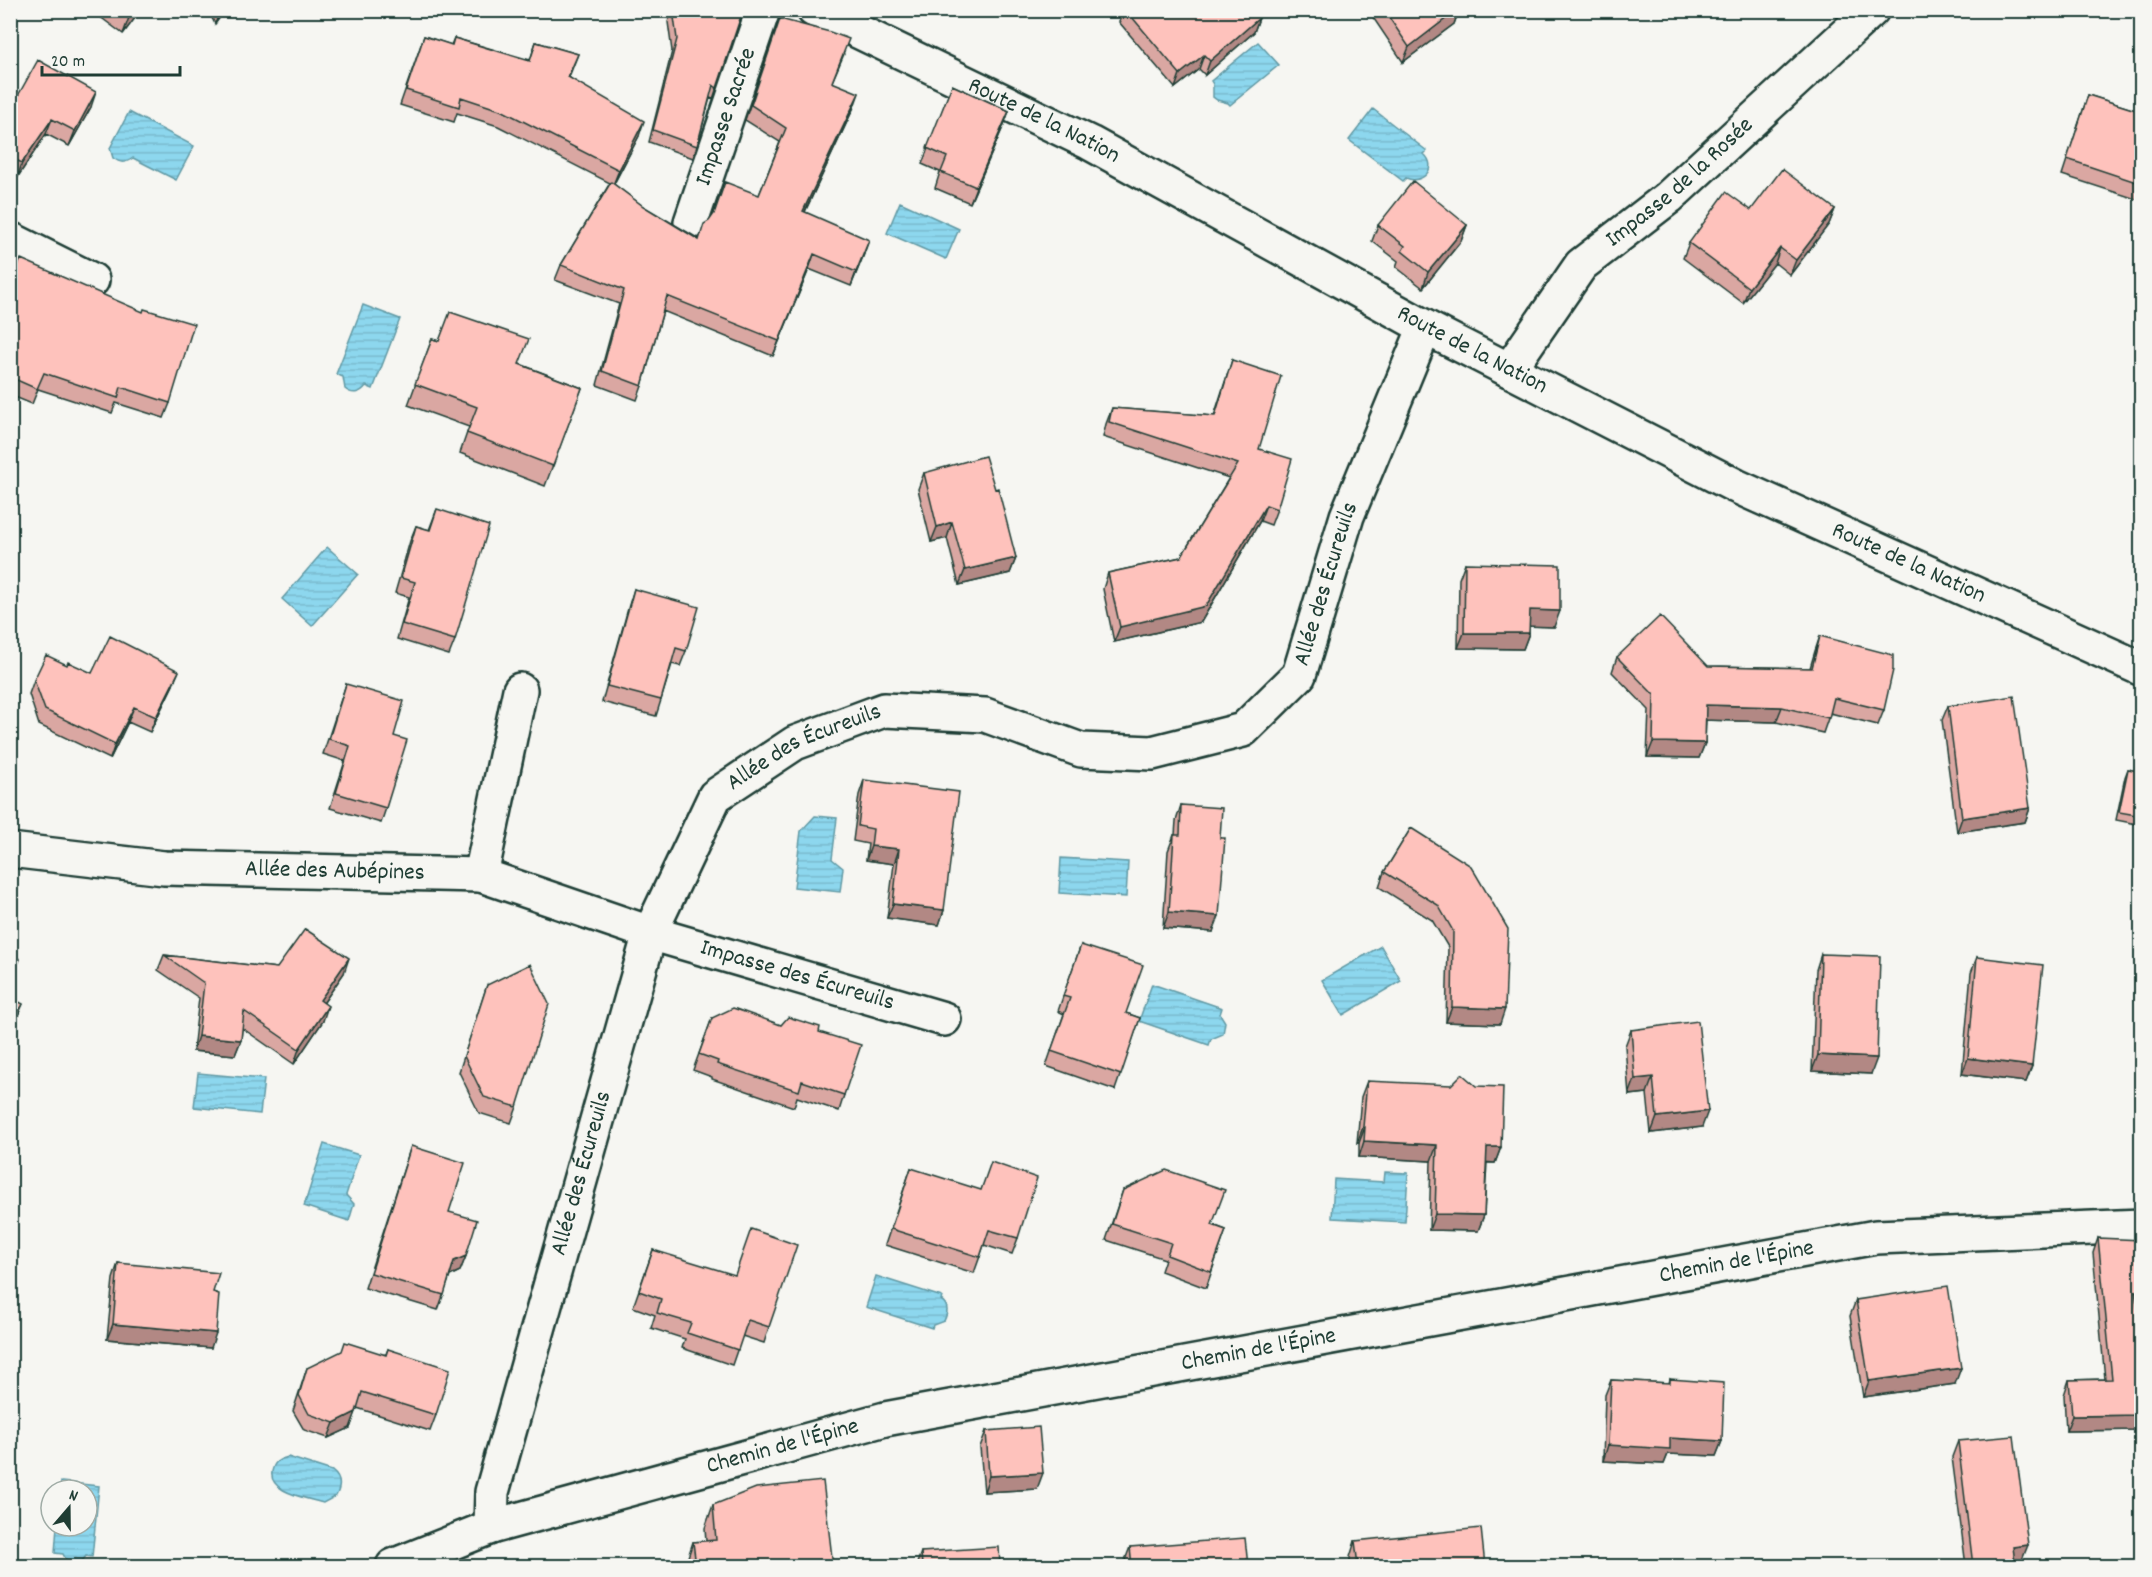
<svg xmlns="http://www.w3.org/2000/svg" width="2152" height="1577" viewBox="0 0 2152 1577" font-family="Dekko,sans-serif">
<defs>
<pattern id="water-rules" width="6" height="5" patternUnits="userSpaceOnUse" patternTransform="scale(1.5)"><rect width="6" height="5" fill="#8dd7ee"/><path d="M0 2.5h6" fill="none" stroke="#79b9cd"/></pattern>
</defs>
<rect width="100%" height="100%" fill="#f6f6f2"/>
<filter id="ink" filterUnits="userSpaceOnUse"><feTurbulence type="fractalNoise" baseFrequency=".0167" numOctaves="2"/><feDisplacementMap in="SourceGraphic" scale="12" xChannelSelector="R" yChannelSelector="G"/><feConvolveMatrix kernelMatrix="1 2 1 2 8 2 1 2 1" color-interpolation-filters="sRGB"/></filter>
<g filter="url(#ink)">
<path fill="url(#water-rules)" stroke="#6199a4" stroke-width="1.5" d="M 1258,42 L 1279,65 L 1230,105 L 1228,103 L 1217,100 L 1213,97 L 1213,84 L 1211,81 Z
M 1373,109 L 1427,151 L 1424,154 C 1439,168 1422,185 1406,178 L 1403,181 L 1349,140 Z
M 129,112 L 194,146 L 176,180 L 133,158 C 126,163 121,164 113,158 L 110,148 Z
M 900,202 L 959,229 L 946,259 L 887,233 Z
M 363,305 L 400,319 L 373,389 L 366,386 C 360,394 352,395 345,389 L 343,377 L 336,374 Z
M 327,547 L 358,574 L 312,626 L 282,599 Z
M 815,816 L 837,818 L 832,859 L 843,868 L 840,892 L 794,887 L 801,831 Z
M 1061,858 L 1128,862 L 1126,897 L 1059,893 Z
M 1381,946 L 1401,981 L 1343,1015 L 1322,980 Z
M 1152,984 L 1222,1008 L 1220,1014 L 1225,1022 L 1223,1034 L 1211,1039 L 1209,1045 L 1139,1021 Z
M 198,1073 L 264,1079 L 260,1114 L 194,1107 Z
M 324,1144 L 359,1155 L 346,1195 L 354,1204 L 349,1221 L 304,1206 Z
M 1385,1172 L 1408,1173 L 1405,1222 L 1332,1218 L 1334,1179 L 1384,1182 Z
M 876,1276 L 942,1297 L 941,1300 C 949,1305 948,1313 944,1321 L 933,1325 L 932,1328 L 866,1307 Z
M 288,1457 L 332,1471 C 341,1478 341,1487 336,1496 L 323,1503 C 307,1498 264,1492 273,1468 C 275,1461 281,1459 288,1457 Z
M 61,1482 L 99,1486 L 92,1557 L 86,1556 C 79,1567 68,1566 63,1554 L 55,1553 L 57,1526 L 87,1526 L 87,1490 L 60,1490 Z"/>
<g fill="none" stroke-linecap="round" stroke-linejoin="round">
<defs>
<g id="minor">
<path id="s1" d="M 814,10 L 1090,143 L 1425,327 L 1736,486 L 2142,669"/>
<path id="s2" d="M 691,222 L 763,10"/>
<path d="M 10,239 L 92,280"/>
<path id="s3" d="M 1509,370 L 1581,265 L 1669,197 L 1872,10"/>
<path id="s4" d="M 10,850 L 164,868 L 481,875 L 650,933 L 944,1019"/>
<path d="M 481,875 L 520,690"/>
<path id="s5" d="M 491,1527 L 492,1492 L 650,933 L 715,796 L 795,743 L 884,710 L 985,715 L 1081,750 L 1152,753 L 1243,730 L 1299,675 L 1347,516 L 1425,327"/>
<path id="s6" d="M 393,1566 L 491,1527 L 885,1419 L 1876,1237 L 2142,1226"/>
</g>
</defs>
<use href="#minor" stroke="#1f3d34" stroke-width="38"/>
<use href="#minor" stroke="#f6f6f2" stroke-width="33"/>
</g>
<path fill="#daa7a2" stroke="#1f3d34" stroke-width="1.5" d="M 91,10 L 141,10 L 123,34 Z
M 208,10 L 225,10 L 215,24 Z
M 672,10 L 743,10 L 713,99 L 710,98 L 697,146 L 693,158 L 649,142 L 672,51 L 668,22 Z
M 1123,10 L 1252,10 L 1259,18 L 1254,32 L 1205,75 L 1199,69 L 1175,88 L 1119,22 Z
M 1368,10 L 1459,10 L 1454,24 L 1403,62 Z
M 1809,10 L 1817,10 L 1814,14 Z
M 780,19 L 844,54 L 832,82 L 854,107 L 805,212 L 864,254 L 851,286 L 809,269 L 773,356 L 663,311 L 642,386 L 637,400 L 597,385 L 619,304 L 555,280 L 561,265 L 610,183 L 498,126 L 457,113 L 454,122 L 400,105 L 424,36 L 451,45 L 454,38 L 530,60 L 536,42 L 578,54 L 569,77 L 639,136 L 614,184 L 643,206 L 699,239 L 759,195 L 780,142 L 745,120 Z
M 952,85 L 1009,111 L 1003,127 L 970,203 L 935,188 L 940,172 L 922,164 Z
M 2088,95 L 2142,112 L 2142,201 L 2062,175 Z
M 91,107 L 69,146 L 46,134 L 17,178 L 10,175 L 10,110 Z
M 1835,209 L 1829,224 L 1790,275 L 1775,263 L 1743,303 L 1683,258 L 1689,243 Z
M 1378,225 L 1467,225 L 1461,241 L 1423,288 L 1396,267 L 1398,261 L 1372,241 Z
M 10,283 L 170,403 L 164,418 L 116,403 L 112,413 L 38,389 L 32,404 L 10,395 Z
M 432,339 L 520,364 L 582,388 L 545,486 L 460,453 L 469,427 L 408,405 Z
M 1232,360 L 1277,509 L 1271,525 L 1260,521 L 1201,622 L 1114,642 L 1103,589 L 1108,573 L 1181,557 L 1229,478 L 1103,437 L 1106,424 L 1112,408 L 1214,416 Z
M 924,473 L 995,489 L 1016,558 L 1010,573 L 959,585 L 947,538 L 931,542 L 918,489 Z
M 437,509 L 455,640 L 449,655 L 397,639 L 409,597 L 395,593 L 410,541 L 416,526 L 429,530 Z
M 1465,563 L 1554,627 L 1529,626 L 1529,633 L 1523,649 L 1458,648 L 1459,579 Z
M 634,589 L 686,651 L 680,666 L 672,664 L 661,700 L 656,716 L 602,702 L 629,605 Z
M 1820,636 L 1884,710 L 1878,725 L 1830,713 L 1823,733 L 1776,722 L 1706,720 L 1705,743 L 1699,758 L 1647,757 L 1649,710 L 1612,672 L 1617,657 L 1708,666 L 1810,668 L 1815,651 Z
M 67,665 L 92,673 L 173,685 L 150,732 L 128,722 L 110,759 L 39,725 L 29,694 L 34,680 Z
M 346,684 L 394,736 L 386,808 L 381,823 L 330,808 L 345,761 L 323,754 Z
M 1948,706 L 2030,808 L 2025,822 L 1957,832 L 1942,720 Z
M 2128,769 L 2142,772 L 2142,825 L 2116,820 L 2125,777 Z
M 864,780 L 944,910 L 939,925 L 887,918 L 894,864 L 866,860 L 868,844 L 853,841 L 859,795 Z
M 1181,805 L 1220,838 L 1213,932 L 1163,928 L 1168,851 L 1174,835 L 1175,835 L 1176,821 Z
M 1411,828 L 1500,1024 L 1446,1022 L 1448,947 L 1432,920 L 1379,887 L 1384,872 Z
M 1081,945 L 1126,1013 L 1140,1018 L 1115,1090 L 1046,1066 L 1064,1014 L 1058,1011 Z
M 1821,954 L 1871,1074 L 1812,1071 L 1816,970 Z
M 164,955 L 277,968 L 344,973 L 324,1002 L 323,1021 L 294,1064 L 242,1028 L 241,1040 L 235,1055 L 193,1051 L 199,998 L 158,970 Z
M 1977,957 L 2032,1066 L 2026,1082 L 1962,1074 L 1971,973 Z
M 487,985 L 517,1107 L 511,1123 L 479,1113 L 459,1072 Z
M 712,1018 L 781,1025 L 819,1032 L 844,1095 L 839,1111 L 797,1097 L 794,1107 L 712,1079 L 712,1077 L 693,1070 Z
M 1631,1030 L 1702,1127 L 1651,1133 L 1647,1093 L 1629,1095 L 1625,1046 Z
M 1367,1081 L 1501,1147 L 1495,1163 L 1487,1163 L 1484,1215 L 1478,1231 L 1429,1230 L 1431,1161 L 1359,1157 L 1359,1143 L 1357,1143 L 1361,1097 Z
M 411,1146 L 449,1212 L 466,1256 L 460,1271 L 450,1276 L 438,1310 L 365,1288 Z
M 911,1168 L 1018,1238 L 1012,1254 L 984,1245 L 974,1273 L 885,1245 Z
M 1123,1190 L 1226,1230 L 1206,1288 L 1161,1271 L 1165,1259 L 1106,1240 Z
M 2098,1238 L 2137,1306 L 2142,1338 L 2142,1430 L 2066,1431 L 2064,1395 L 2069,1380 L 2105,1379 L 2093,1253 Z
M 653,1250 L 769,1327 L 764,1343 L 742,1336 L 732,1365 L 682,1348 L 685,1339 L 651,1328 L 655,1315 L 633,1307 Z
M 118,1263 L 213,1292 L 211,1348 L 107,1339 L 113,1279 Z
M 1856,1300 L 1955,1384 L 1863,1397 L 1850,1316 Z
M 388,1349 L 436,1415 L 430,1431 L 357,1408 L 350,1428 L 328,1438 L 304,1430 L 293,1411 L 307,1368 L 386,1354 Z
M 1670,1379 L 1722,1441 L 1716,1456 L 1668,1454 L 1664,1464 L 1603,1461 L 1605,1395 L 1611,1380 L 1669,1383 Z
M 986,1431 L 1037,1489 L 984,1492 L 980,1447 Z
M 1958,1441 L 2022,1560 L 2015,1561 L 2014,1566 L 1966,1566 L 1952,1457 Z
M 713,1505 L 833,1566 L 685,1566 L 693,1542 L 706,1541 L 705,1528 Z
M 1355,1541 L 1485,1566 L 1350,1566 L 1350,1557 Z
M 1130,1547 L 1248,1566 L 1125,1566 L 1124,1563 Z
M 921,1552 L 1000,1566 L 916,1566 Z"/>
<path fill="#b28884" stroke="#1f3d34" stroke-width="1.5" d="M 132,10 L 141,10 L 123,34 L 131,12 Z
M 220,10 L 225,10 L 215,24 Z
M 1457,10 L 1459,10 L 1454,24 L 1403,62 L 1409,47 Z
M 1259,18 L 1254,32 L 1205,75 L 1210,61 Z
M 1204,55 L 1199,69 L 1175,88 L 1180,74 Z
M 96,92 L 91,107 L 69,146 L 75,131 Z
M 859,93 L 854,107 L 798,226 L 803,211 Z
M 1009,111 L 1003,127 L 970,203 L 976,187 Z
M 52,119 L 46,134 L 17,178 L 22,163 Z
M 644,121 L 639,136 L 613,185 L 619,170 Z
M 1835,209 L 1829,224 L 1790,275 L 1796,260 Z
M 1467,225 L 1461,241 L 1423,288 L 1428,272 Z
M 869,240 L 864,254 L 851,286 L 856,272 Z
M 1780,248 L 1775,263 L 1743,303 L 1749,288 Z
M 814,254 L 809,269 L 773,356 L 779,341 Z
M 1266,505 L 1260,521 L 1201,622 L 1114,642 L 1120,627 Z
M 952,522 L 947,538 L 931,542 L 937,527 Z
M 1016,558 L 1010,573 L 959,585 L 965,570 Z
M 1530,610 L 1560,611 L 1554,627 L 1524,626 Z
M 1464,633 L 1529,633 L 1523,649 L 1458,648 Z
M 179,671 L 173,685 L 150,732 L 156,717 Z
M 1706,705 L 1782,707 L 1776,722 L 1701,720 Z
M 134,707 L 128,722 L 110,759 L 115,744 Z
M 1653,742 L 1705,743 L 1699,758 L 1647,757 Z
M 2030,808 L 2025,822 L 1957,832 L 1962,818 Z
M 871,846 L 899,849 L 894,864 L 866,860 Z
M 893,904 L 944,910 L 939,925 L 887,918 Z
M 1169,912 L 1219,916 L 1213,932 L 1163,928 Z
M 349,958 L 344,973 L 315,1015 L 320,1000 Z
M 20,959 L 14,974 L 10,981 L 10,976 Z
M 23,1004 L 17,1018 L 10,1031 L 10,1027 Z
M 328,1006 L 323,1021 L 294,1064 L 299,1049 Z
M 1452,1007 L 1505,1009 L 1500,1024 L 1446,1022 Z
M 198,1036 L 241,1040 L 235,1055 L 193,1051 Z
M 1818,1055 L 1877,1058 L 1871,1074 L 1812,1071 Z
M 1968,1058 L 2032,1066 L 2026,1082 L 1962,1074 Z
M 1653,1077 L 1647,1093 L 1629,1095 L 1635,1079 Z
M 1708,1111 L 1702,1127 L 1651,1133 L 1657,1117 Z
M 1363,1127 L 1365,1127 L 1359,1143 L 1357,1143 Z
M 1364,1141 L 1437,1145 L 1431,1161 L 1359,1157 Z
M 1487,1147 L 1501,1147 L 1495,1163 L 1482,1162 Z
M 1435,1214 L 1484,1215 L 1478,1231 L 1429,1230 Z
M 466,1256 L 460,1271 L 449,1276 L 454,1261 Z
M 2135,1291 L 2142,1291 L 2142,1306 L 2129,1306 Z
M 113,1324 L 216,1333 L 211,1348 L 107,1339 Z
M 1961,1368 L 1955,1384 L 1863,1397 L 1869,1381 Z
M 356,1412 L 350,1428 L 328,1438 L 334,1423 Z
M 2142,1415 L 2142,1430 L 2066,1431 L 2072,1416 Z
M 1670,1438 L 1722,1441 L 1716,1456 L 1668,1454 L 1664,1464 L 1603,1461 L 1608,1445 Z
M 1043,1473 L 1037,1489 L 984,1492 L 989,1476 Z
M 2028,1545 L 2022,1560 L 2008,1562 L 2013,1547 Z
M 2015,1563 L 2014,1566 L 1983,1566 Z"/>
<path fill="#fec2bc" stroke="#1f3d34" stroke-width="1.5" d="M 673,10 L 743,10 L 717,88 L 713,85 L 697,146 L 653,130 L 677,39 Z
M 1126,10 L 1252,10 L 1259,18 L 1210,61 L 1204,55 L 1180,74 Z
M 1384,10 L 1457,10 L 1409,47 Z
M 780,19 L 830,32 L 849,39 L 832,82 L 859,93 L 803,211 L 869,240 L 856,272 L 814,254 L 779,341 L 667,296 L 642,386 L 602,371 L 624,290 L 561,265 L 611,182 L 643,206 L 699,240 L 704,224 L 709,221 L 714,214 L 725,182 L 759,195 L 786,128 L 751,105 Z
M 424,36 L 452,45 L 454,38 L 530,61 L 536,42 L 578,54 L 568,77 L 644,121 L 619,170 L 503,111 L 461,97 L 459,107 L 406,90 Z
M 38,60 L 96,92 L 75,131 L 52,119 L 22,163 L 10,157 L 10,110 Z
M 952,85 L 1009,111 L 976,187 L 941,172 L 947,157 L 927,148 Z
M 2088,95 L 2142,112 L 2142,184 L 2067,159 Z
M 1782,169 L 1835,209 L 1796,260 L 1780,248 L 1749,288 L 1689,243 L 1726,192 L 1751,210 Z
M 1413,181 L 1467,225 L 1428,272 L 1402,251 L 1405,246 L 1378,225 Z
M 21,259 L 143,312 L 144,309 L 194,324 L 170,403 L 121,387 L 118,398 L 44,373 L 37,389 L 10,377 L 10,283 Z
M 450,312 L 529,339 L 519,364 L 582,388 L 553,466 L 467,433 L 477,407 L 415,384 L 432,339 L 439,341 Z
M 1232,360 L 1281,376 L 1259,449 L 1292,459 L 1277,509 L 1266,505 L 1206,606 L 1120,627 L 1108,573 L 1181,557 L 1238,464 L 1109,422 L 1112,408 L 1215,416 Z
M 985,456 L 995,489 L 998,488 L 1016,558 L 965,570 L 952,522 L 937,527 L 924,473 Z
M 437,509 L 489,526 L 455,640 L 402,624 L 415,582 L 401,578 L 416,526 L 430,530 Z
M 1465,563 L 1560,565 L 1560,611 L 1530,610 L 1529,633 L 1464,633 Z
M 634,589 L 699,607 L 686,651 L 676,648 L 661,700 L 607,686 Z
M 1660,616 L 1708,666 L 1812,668 L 1820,636 L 1893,655 L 1893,670 L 1884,710 L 1834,698 L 1829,718 L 1782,707 L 1706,705 L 1705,743 L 1653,742 L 1654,695 L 1617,657 Z
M 110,636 L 179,671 L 156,717 L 134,707 L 115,744 L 45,710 L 34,680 L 46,655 L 67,665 L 68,662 L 92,673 Z
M 346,684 L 404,701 L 394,736 L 407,740 L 386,808 L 336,793 L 350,746 L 329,739 Z
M 2014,696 L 2030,808 L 1962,818 L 1948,706 Z
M 2128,769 L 2142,772 L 2142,816 L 2119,812 Z
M 864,780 L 959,792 L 944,910 L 893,904 L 899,849 L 871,846 L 873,829 L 858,826 Z
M 1181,805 L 1222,808 L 1220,838 L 1225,838 L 1219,916 L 1169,912 L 1174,835 L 1180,835 Z
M 1411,828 L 1471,866 L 1508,929 L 1505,1009 L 1452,1007 L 1453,931 L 1438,905 L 1384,872 Z
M 305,929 L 349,958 L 320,1000 L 328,1006 L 299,1049 L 244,1011 L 241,1040 L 198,1036 L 204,983 L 164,955 L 277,968 Z
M 1081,945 L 1143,965 L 1126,1013 L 1140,1018 L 1121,1075 L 1051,1051 L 1070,998 L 1063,996 Z
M 10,954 L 20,959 L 10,976 Z
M 1821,954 L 1880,956 L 1877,1058 L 1818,1055 Z
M 1977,957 L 2043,965 L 2032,1066 L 1968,1058 Z
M 530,964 L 549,1004 L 517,1107 L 484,1097 L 464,1056 L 487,985 Z
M 10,997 L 23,1004 L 10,1027 Z
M 733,1008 L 781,1025 L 788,1017 L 820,1027 L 819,1032 L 861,1045 L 844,1095 L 802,1081 L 799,1091 L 717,1064 L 718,1061 L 699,1054 L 712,1018 Z
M 1698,1021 L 1708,1111 L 1657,1117 L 1653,1077 L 1635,1079 L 1631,1030 Z
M 1462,1074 L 1476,1086 L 1503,1087 L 1501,1147 L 1487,1147 L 1484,1215 L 1435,1214 L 1437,1145 L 1364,1141 L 1365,1127 L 1363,1127 L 1367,1081 L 1451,1085 Z
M 411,1146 L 465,1163 L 449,1212 L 477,1220 L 466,1256 L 454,1261 L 444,1295 L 371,1273 Z
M 991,1162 L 1037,1178 L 1018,1238 L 989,1230 L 980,1257 L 891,1229 L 911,1168 L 981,1190 Z
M 1166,1170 L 1225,1190 L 1212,1225 L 1226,1230 L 1211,1272 L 1167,1255 L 1171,1243 L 1112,1224 L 1123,1190 Z
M 751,1229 L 797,1245 L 769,1327 L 748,1320 L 738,1350 L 687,1333 L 691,1323 L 657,1313 L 661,1299 L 639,1291 L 653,1250 L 735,1275 Z
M 2098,1238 L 2142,1240 L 2142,1291 L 2135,1291 L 2142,1338 L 2142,1415 L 2072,1416 L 2069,1380 L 2112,1379 Z
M 118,1263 L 219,1273 L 213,1292 L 219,1294 L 216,1333 L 113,1324 Z
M 1948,1286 L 1961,1368 L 1869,1381 L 1856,1300 Z
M 345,1342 L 386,1355 L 388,1349 L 450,1369 L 436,1415 L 362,1392 L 356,1412 L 334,1423 L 309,1414 L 299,1395 L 307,1368 L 342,1351 Z
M 1670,1379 L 1724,1383 L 1722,1441 L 1670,1438 L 1670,1449 L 1608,1445 L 1611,1380 L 1670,1383 Z
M 1039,1427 L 1043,1473 L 989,1476 L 986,1431 Z
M 2014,1436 L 2028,1545 L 2013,1547 L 2015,1563 L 1983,1566 L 1973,1566 L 1958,1441 Z
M 823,1481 L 833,1566 L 696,1566 L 693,1542 L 716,1540 L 713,1505 L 756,1488 Z
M 1481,1528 L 1485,1566 L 1358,1566 L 1355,1541 Z
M 1245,1538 L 1248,1566 L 1132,1566 L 1130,1547 Z
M 999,1547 L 1000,1566 L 922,1566 L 921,1552 Z"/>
</g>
<g text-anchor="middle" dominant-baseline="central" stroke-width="4.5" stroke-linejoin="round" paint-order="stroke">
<g font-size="24" fill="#1f3d34" stroke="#f6f6f2">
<text stroke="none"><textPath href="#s2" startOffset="111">Impasse Sacrée</textPath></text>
<text stroke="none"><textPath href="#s1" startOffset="255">Route de la Nation</textPath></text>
<text stroke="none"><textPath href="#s3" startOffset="256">Impasse de la Rosée</textPath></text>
<text stroke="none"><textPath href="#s1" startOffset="741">Route de la Nation</textPath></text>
<text stroke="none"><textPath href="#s1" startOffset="1227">Route de la Nation</textPath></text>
<text stroke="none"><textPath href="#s5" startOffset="1500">Allée des Écureuils</textPath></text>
<text stroke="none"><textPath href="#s5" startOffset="870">Allée des Écureuils</textPath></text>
<text stroke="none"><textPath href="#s4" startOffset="326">Allée des Aubépines</textPath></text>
<text stroke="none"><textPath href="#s4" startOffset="804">Impasse des Écureuils</textPath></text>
<text stroke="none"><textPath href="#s5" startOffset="366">Allée des Écureuils</textPath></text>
<text stroke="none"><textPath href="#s6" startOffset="1380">Chemin de l'Épine</textPath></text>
<text stroke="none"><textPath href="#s6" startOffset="894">Chemin de l'Épine</textPath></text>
<text stroke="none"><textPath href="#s6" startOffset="408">Chemin de l'Épine</textPath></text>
</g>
</g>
<rect width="2152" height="1577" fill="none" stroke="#f6f6f2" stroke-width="36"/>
<rect x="18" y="18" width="2116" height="1541" fill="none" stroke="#1f3d34" stroke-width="2" filter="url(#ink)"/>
<g transform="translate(69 1508) rotate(20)"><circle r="28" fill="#f6f6f2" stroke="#a0aca6" stroke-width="1.5"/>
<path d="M0-4.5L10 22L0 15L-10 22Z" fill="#1f3d34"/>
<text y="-9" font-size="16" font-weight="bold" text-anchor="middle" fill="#1f3d34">N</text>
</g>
<path d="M42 66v9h138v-9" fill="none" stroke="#1f3d34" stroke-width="3"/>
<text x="51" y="66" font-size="18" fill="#1f3d34" stroke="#f6f6f2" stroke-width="4.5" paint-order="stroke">20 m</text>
</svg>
